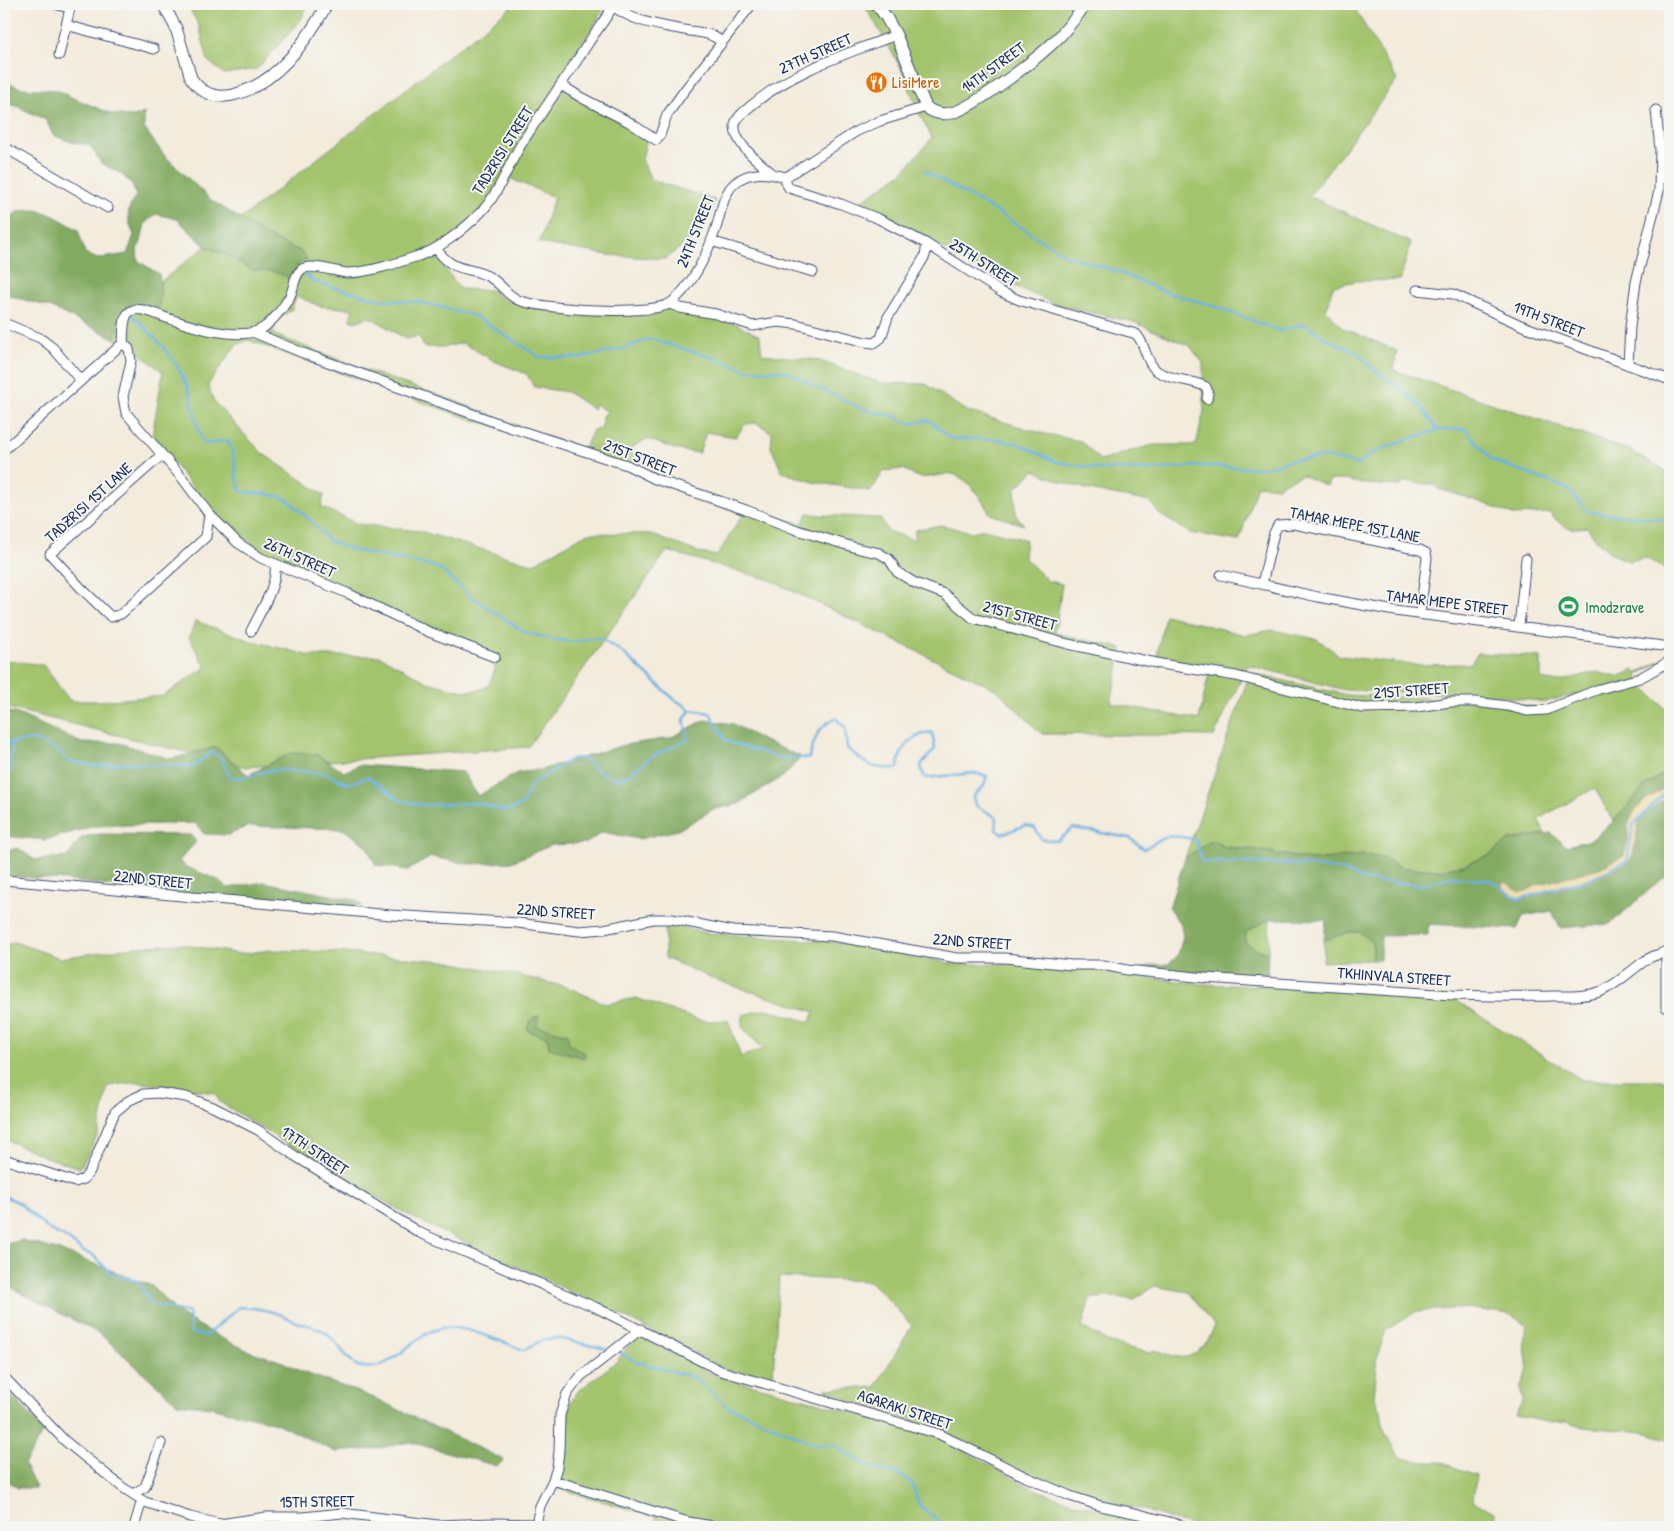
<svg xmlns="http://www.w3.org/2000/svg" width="1674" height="1531" viewBox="0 0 1674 1531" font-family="'Patrick Hand',sans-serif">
<rect width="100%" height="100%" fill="#f6f6f2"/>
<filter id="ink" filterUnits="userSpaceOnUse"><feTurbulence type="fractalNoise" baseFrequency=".02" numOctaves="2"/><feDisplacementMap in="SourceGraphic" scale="10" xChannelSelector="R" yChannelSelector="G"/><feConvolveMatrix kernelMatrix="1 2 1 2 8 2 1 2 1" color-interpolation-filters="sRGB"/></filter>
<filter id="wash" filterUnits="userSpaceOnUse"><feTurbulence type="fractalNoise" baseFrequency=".0096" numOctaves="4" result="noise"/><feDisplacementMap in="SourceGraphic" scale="20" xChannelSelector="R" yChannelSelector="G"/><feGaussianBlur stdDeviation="1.12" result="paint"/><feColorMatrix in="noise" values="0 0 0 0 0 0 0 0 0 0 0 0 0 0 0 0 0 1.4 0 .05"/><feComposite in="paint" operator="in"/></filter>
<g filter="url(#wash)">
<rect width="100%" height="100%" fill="#f3ebdb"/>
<path fill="#a3c46d" stroke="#5f7a66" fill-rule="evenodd" d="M 187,4 L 308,4 L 301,20 L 257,69 L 224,74 L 208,61 L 199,26 Z
M 515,4 L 606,4 L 594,25 L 555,84 L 647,138 L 642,159 L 651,180 L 715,200 L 703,230 L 665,259 L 608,255 L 539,243 L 554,197 L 509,178 L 484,213 L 433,252 L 460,289 L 491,290 L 507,301 L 568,313 L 618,315 L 662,309 L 687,310 L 721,316 L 760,336 L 762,354 L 817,360 L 881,383 L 926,384 L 966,411 L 1045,434 L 1081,441 L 1101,461 L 1127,452 L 1153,445 L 1196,445 L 1204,411 L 1203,363 L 1190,346 L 1134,322 L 1057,305 L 984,272 L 861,201 L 902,173 L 932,138 L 921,117 L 901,68 L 864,4 L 1352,4 L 1397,80 L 1309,196 L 1411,243 L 1400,280 L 1356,281 L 1333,286 L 1326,310 L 1343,328 L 1397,351 L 1393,370 L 1629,450 L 1670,473 L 1670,527 L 1668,528 L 1670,542 L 1670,572 L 1646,558 L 1629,561 L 1612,554 L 1597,541 L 1587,527 C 1566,530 1564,528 1549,513 L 1513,515 L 1478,501 L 1439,489 L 1434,485 L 1406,482 L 1398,486 L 1365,484 L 1344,480 L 1330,480 L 1327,486 L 1302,475 L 1287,481 L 1278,487 L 1257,485 L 1239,541 L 1190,533 L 1159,514 L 1150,502 C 1111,494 1071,489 1035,470 L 1015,489 L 1016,516 L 1024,525 L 990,514 C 981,499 971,480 953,474 C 949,473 945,474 941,475 C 924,478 918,480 904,469 L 884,471 L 871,491 L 813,482 L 782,472 L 771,447 L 772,433 L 757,423 L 745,424 L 736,437 L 706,432 L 699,453 L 678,450 L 647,439 L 631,448 L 637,463 L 684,488 L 802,524 L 808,513 L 819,515 L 880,518 L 888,531 L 914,540 L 915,530 L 941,525 L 972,532 L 984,529 L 1026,540 L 1024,557 L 1048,581 L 1062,584 L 1055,633 L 1122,648 L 1111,703 L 1199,720 L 1210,668 L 1157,656 L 1165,615 L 1245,635 L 1272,630 L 1317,639 L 1340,656 L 1416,665 L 1470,664 L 1478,653 L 1541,657 L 1541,679 L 1558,682 L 1596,672 L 1618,677 L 1634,670 L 1636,674 L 1670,656 L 1637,675 L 1643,687 L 1670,713 L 1670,769 L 1645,786 L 1613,822 L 1595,788 L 1538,819 L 1545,834 L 1510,840 L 1489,855 L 1464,865 L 1441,870 L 1402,868 L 1387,859 L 1364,855 L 1312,860 L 1257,850 L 1225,847 L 1212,840 L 1185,858 L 1250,673 L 1347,695 L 1498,701 L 1545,709 L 1579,693 L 1545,702 L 1500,696 L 1345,690 L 1248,665 L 1214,736 L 1042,734 L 997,690 L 770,580 L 667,551 L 528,747 L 246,767 L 4,707 L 4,660 L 43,665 L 70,701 L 97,701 L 163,696 L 206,667 L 189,638 L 195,621 L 249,640 L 311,656 L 380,656 L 427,682 L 463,691 L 480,690 L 489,685 L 495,669 L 495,654 L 368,604 L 264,553 L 216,516 L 152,437 L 163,372 L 135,350 L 108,335 L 50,307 L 4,294 L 4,289 L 123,311 ZM 297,296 L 319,306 L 353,309 L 350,320 L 355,322 L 368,317 L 374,319 L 406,339 L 419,336 L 424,347 L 444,347 L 463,343 L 496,362 L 527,374 L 534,387 L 567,392 L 593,409 L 595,404 L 608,412 L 602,416 L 602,429 L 593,430 L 586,445 L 580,448 L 537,433 L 466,405 L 365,370 L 275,335 L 272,328 L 276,320 L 291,310 ZM 248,340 L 461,416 L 624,467 L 743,514 L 717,556 L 700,553 L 650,534 L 588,533 L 532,564 L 419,531 L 358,524 L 321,507 L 324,495 L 262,453 L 214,402 L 208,385 L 236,345 Z
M 1270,919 L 1268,953 L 1255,949 L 1245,942 L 1246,932 Z
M 670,923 L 706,933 L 845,943 L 954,964 L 1032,964 L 1097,969 L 1123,975 L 1202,984 L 1288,987 L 1453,999 L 1582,1080 L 1670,1080 L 1670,1440 L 1645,1432 L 1583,1427 L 1567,1421 L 1548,1422 L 1515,1416 L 1523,1400 L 1520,1388 L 1528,1369 L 1524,1341 L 1527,1325 L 1509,1314 L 1469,1308 L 1417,1311 L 1386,1330 L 1378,1354 L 1374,1397 L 1381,1412 L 1385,1433 L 1401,1458 L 1425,1462 L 1439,1462 L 1476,1475 L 1473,1501 L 1496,1513 L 1495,1524 L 1502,1527 L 1211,1527 L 1186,1524 L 1141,1509 L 1103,1502 L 1009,1466 L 943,1431 L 856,1403 L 823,1398 L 826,1389 L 875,1387 L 912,1326 L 884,1295 L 869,1281 L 779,1277 L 773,1377 L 727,1370 L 619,1314 L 415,1219 L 309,1158 L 220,1102 L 215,1093 L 137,1082 L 108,1086 L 98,1135 L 80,1168 L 46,1157 L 4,1139 L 4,946 L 14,942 L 60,958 L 134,947 L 180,944 L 240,954 L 271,950 L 333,952 L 444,961 L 512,974 L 567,987 L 606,1004 L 636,998 L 698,1020 L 713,1021 L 728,1020 L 741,1057 L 763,1049 L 742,1027 L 742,1015 L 766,1009 L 810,1022 L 815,1012 L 718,981 L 665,958 L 665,930 ZM 1154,1286 L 1188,1292 L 1214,1325 C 1211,1340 1196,1360 1179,1357 C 1171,1356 1163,1352 1155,1350 L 1149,1353 L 1111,1343 L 1082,1327 L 1090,1298 L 1117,1297 L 1133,1300 Z
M 1350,932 L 1360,932 L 1373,943 L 1373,952 L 1370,960 L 1323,962 L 1324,940 Z
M 636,1335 L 716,1376 L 769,1389 L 939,1437 L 1036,1490 L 1078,1504 L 1169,1527 L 654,1527 L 657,1517 L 553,1487 L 559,1467 L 565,1423 L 569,1406 L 577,1392 L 617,1361 Z"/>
<path fill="#82aa60" stroke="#4e6c5f" d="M 4,81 L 21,88 L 58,90 L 71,97 L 112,114 L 134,117 L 144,113 L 144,128 L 164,155 L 211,200 L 268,237 L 300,251 L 307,259 L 298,264 L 290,282 L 286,276 L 270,271 L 252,270 L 230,257 L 206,247 L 177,219 L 156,214 L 145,223 L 141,242 L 137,249 L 138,261 L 159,274 C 161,287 162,298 157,310 L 133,304 L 127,306 L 114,338 L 50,307 L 4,294 L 4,220 C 10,219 15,212 21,211 C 43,206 61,220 78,230 L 85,253 L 97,259 L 127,254 L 134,235 C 127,218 125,212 136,196 L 132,184 L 120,173 L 101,163 L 90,145 L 71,142 L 53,135 L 46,120 L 16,106 L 4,103 Z
M 4,711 L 18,714 L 82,743 L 119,743 L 171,759 L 216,747 L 248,775 L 291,753 L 316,754 L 344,772 L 359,765 L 463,772 L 478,796 L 517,773 L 544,769 L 624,745 L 670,738 L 705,720 L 733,724 L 762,740 L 801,757 L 784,776 L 738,804 L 712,810 L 678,830 L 639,839 L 602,832 L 587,843 L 552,845 L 511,862 L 470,864 L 431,857 L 408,870 L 376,865 L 366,845 L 343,829 L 249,826 L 229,835 L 204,834 L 195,823 L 95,826 L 45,840 L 4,836 Z
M 1670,769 L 1670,872 L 1610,924 L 1560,928 L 1552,911 L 1523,916 L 1517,929 L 1428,924 L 1428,935 L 1381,936 L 1380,960 L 1370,960 L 1373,952 L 1373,943 L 1360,932 L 1350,932 L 1324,940 L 1326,920 L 1270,919 L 1246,932 L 1245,942 L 1255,949 L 1268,953 L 1267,979 L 1140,968 L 1153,965 L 1169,964 L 1178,955 L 1183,937 L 1181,925 L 1169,908 L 1185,858 L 1212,840 L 1225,847 L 1257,850 L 1312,860 L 1364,855 L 1387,859 L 1402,868 L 1441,870 L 1464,865 L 1489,855 L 1510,840 L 1551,833 L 1566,846 L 1591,840 L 1613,822 L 1645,786 Z
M 99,834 L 191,835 L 196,842 L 179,861 L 186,867 L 216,879 L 228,888 L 264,882 L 355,900 L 363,906 L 269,901 L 141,890 L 65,880 L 4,876 L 4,857 L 6,851 L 18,848 L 35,860 L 67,857 L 82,837 Z
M 539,1016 L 537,1026 L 568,1034 L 569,1044 L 586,1054 L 584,1058 L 549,1048 L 547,1037 L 528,1031 L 527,1027 L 533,1018 Z
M 21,1240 L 61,1251 L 152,1286 L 179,1314 L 225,1340 L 249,1351 L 283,1362 L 300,1371 L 372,1397 L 504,1460 L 497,1466 L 410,1442 L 374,1449 L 336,1452 L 276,1423 L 210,1407 L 177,1403 L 100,1334 L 4,1284 L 4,1245 Z
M 4,1387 L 44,1430 C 37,1441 32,1453 24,1464 L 36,1488 L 18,1488 L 4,1479 Z"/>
<path fill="#eeda9e" stroke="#84847e" d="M 1670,785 L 1670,794 L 1641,818 L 1638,825 L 1633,854 L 1628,863 L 1592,880 L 1518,901 L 1503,891 L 1502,882 L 1507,883 L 1520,892 L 1527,891 L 1537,885 L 1600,868 L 1624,856 L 1628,840 L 1628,825 L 1634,812 L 1644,801 Z"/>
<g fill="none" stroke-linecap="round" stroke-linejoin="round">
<path stroke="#6bb1e2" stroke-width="2.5" d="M 925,171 L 997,212 L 1067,256 L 1111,269 L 1165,292 L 1211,305 L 1280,331 L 1304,324 L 1330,341 L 1356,352 L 1372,368 L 1405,392 L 1423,409 L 1437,429
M 304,273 L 314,282 L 382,300 L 420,302 L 475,316 L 539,357 L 580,358 L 621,349 L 650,339 L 718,359 L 746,370 L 785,371 L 864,410 L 891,415 L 909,424 L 929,420 L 951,439 L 995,439 L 1019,444 L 1057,462 L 1098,469 L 1151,470 L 1199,466 L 1263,468 L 1293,460 L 1326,457 L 1360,465 L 1369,454 L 1406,440 L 1438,430 L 1465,429 L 1492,460 L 1568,489 L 1588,512 L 1670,520
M 133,316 C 158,339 182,365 191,398 C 195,414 196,428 204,443 C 213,445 219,441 228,440 L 234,457 L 237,481 L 241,492 L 269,494 L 287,499 L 308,518 L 329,541 L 356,551 L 432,566 L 440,569 L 469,595 L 524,632 L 550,639 L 575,642 L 590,638 L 600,638 L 622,652 L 675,700 L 684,705 L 690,710
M 4,741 L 11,742 L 35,740 L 61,753 L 67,761 L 97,766 L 127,763 L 193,767 L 212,752 L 221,758 L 230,778 L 244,777 L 273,770 L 301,771 L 327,774 L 348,784 L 368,777 L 401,801 L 422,805 L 478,803 L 506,811 L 522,805 L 532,784 L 572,759 L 582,758 L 601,773 L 619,779 L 627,776 L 649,758 L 688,739 L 684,720 L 690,710 L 710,713 L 726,741 L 779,758 L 809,758 C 816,737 815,730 835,718 L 845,727 L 847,748 C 866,765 872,770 898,768 C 899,748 911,735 932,732 L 935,749 L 921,765 L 922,771 L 925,778 L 973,773 L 987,776 L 984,786 L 973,797 L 975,805 L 997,818 L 996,830 L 1002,834 L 1026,825 L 1035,828 L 1041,839 L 1057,841 L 1073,828 L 1130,838 L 1144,849 C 1167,834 1171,834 1196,840 L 1202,862 L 1292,864 L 1342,870 L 1365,880 L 1420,885 L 1450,877 L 1490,880 L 1518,899 L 1592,878 L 1627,861 L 1633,825 L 1666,792 L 1670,791
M 11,770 C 9,760 13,752 11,742
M 4,1196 L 18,1202 L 48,1229 L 66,1238 L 84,1252 L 93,1255 L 112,1274 L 138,1281 L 151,1304 L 189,1313 L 191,1333 L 206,1336 L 239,1307 C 253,1308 268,1309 281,1315 C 285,1316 290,1319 294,1321 C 305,1325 317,1326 326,1333 C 336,1340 349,1363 358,1366 C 392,1376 412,1332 443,1328 C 469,1325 499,1342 524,1350 L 542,1340 L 558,1338 L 606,1349
M 619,1352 L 635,1361 L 696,1378 L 727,1406 L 818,1445 L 834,1444 L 855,1459 L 874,1468 L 896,1473 L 912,1483 L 919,1505 L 933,1517 L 948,1527"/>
</g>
</g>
<g filter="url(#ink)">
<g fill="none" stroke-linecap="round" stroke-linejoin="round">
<defs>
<path id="minor" d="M 54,4 L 70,8
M 613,6 C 634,23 664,26 690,31 C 704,33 710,33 722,42
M 4,7 L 4,4
M 66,25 L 154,49
M 59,55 L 71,4
M 561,85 L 582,98 L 629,122 L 656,140 L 660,135 L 667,115 L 684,91 L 752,4
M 4,147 L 108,208
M 774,175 C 762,164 733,144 735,125 C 736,117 746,110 752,105 C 794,70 846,54 896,35
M 786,177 L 786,183 L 789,188 L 841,204 L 879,219 L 927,244 L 1001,292 L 1019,300 L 1136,334 C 1146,344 1145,362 1157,371 C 1172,381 1191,379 1206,387 L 1208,393 L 1207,399
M 711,241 L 813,272
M 436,248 C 454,275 470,265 491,278 C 501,284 507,295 518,300 C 539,309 654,317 672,302 C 694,283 707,255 716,228 C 721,213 723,193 735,183 C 749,170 769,173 786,177 L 857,131 L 880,121 L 926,107
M 1417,290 L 1453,294 L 1523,326 L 1670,380
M 670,304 L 680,308 L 716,314 L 753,326 L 778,322 L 796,324 L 865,342 L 874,343 L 881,338 L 888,317 L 925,256 L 927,244
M 4,323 L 40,338 L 53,348 L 81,381
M 255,333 L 303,353 L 503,425 L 627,465 L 655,479 L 746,510 L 797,530 L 860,549 L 879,553 L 889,559 L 897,572 L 915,583 L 944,594 L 973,618 L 1068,644 L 1161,664 L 1236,676 L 1362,708 L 1417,707 L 1450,702 L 1475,702 L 1507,706 L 1527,711 L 1546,710 L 1599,689 L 1640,678 L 1670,661
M 123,343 L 129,349 L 131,361 L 123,397 L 126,413 L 183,479 L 209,514 L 238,543 L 261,558 L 347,593 L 429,632 L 495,657
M 1628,365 L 1630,327 L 1636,282 L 1659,191 L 1660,149 L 1656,110
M 4,450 L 123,343 C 124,334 122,315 131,311 C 140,306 155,314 164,317 C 188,325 240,343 263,328 C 273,321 284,307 290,296 C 294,288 294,275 302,269 C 312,263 335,272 347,273 C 369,273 400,262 421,255 C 441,248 467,227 482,211 C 500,192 508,165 522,143 C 543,110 566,78 587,45 C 596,31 607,18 614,4
M 162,455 L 50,554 L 81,588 L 111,617 L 121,614 L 206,537 L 209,514
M 1221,575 L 1318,597 L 1395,611 L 1670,647
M 1262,584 L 1274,533 L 1278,525 L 1294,524 L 1420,550 L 1426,553 L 1427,558 L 1420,614
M 1519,626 L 1526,559
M 251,631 C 260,612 278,585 275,564
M 4,880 L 391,915 L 518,923 L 579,931 L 604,929 L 653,919 L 672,919 L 733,931 L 832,936 L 957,958 L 1005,958 L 1071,965 L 1103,965 L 1127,970 L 1206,978 L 1452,995 C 1485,996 1519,997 1552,996 C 1569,996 1586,997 1602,991 C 1618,984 1631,970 1646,960 C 1653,955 1663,954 1670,949
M 1664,953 L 1666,957 L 1666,1007
M 4,1159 L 75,1182 L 84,1179 L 90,1171 L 115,1112 L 128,1101 L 143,1094 L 159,1093 L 186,1097 L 213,1107 L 258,1130 L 295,1156 L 420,1233 L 595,1307 L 721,1371 L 939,1434 L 1026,1477 L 1070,1496 L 1101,1506 L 1139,1514 L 1188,1527
M 4,1377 L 65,1441 L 122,1487 L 145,1502 L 190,1517 L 220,1524 L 266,1517 L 303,1517 L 342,1513 L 438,1525 L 494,1523 L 536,1524 L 544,1527
M 553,1480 L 688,1522 L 719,1527
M 133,1494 L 145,1487 L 161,1443
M 536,1524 L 540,1506 L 553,1480 L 557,1467 L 559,1452 L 560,1415 L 567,1394 L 580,1377 L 641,1329
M 134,1527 L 142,1500"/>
<path id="tertiary" d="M 163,4 L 176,28 L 191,78 C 201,93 215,99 233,95 C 277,84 307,41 327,4
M 876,4 L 886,17 L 896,35 L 926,107 C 933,113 941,115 951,113 C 974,108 1042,55 1060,36 C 1069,26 1078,15 1086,4"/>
</defs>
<use href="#minor" stroke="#3b4b71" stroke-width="11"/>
<use href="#tertiary" stroke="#3b4b71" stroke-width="13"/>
<use href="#minor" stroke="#fff" stroke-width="9"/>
<use href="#tertiary" stroke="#fff" stroke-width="11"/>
</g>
</g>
<defs>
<symbol id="restaurant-disc" viewBox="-11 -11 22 22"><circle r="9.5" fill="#e8710a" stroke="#f6f6f2"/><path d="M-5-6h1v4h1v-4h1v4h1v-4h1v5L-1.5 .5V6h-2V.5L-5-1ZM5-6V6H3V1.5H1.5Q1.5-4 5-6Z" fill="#fff"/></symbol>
<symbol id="stadium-disc" viewBox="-11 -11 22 22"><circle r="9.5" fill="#2e9e5b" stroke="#f6f6f2"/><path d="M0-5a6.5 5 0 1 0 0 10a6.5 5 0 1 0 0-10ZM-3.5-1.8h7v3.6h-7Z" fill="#fff"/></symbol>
</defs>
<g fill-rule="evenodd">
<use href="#restaurant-disc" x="864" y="70" width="25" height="25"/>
<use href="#stadium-disc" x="1556" y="594" width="25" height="25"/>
</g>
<g text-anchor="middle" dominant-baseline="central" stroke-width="4" stroke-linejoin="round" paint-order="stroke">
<g font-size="16" fill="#1b2f5e" stroke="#f6f6f2">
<text transform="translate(815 53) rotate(-24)">27TH STREET</text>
<text transform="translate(993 67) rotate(-36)">14TH STREET</text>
<text transform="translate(502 150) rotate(-58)">TADZRISI STREET</text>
<text transform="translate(695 231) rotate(-68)">24TH STREET</text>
<text transform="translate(984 262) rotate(32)">25TH STREET</text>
<text transform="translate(1549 319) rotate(21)">19TH STREET</text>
<text transform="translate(640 457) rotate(21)">21ST STREET</text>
<text transform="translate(88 502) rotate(-42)">TADZRISI 1ST LANE</text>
<text transform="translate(1355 524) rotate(11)">TAMAR MEPE 1ST LANE</text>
<text transform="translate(300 557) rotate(24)">26TH STREET</text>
<text transform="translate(1447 602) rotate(7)">TAMAR MEPE STREET</text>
<text transform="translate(1020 615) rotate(15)">21ST STREET</text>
<text transform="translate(1411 690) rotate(-4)">21ST STREET</text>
<text transform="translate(153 879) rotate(6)">22ND STREET</text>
<text transform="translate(556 911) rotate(4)">22ND STREET</text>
<text transform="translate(972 941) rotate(4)">22ND STREET</text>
<text transform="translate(1394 976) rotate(4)">TKHINVALA STREET</text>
<text transform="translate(315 1150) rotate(33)">17TH STREET</text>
<text transform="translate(905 1409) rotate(18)">AGARAKI STREET</text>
<text transform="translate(317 1501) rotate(-1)">15TH STREET</text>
</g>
<g font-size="16" fill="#c56008" stroke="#f6f6f2" text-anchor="start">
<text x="892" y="82">LisiMere</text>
</g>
<g font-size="16" fill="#27864d" stroke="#f6f6f2" text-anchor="start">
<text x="1585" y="607">Imodzrave</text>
</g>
</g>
<rect width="1674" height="1531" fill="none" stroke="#f6f6f2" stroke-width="20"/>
</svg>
